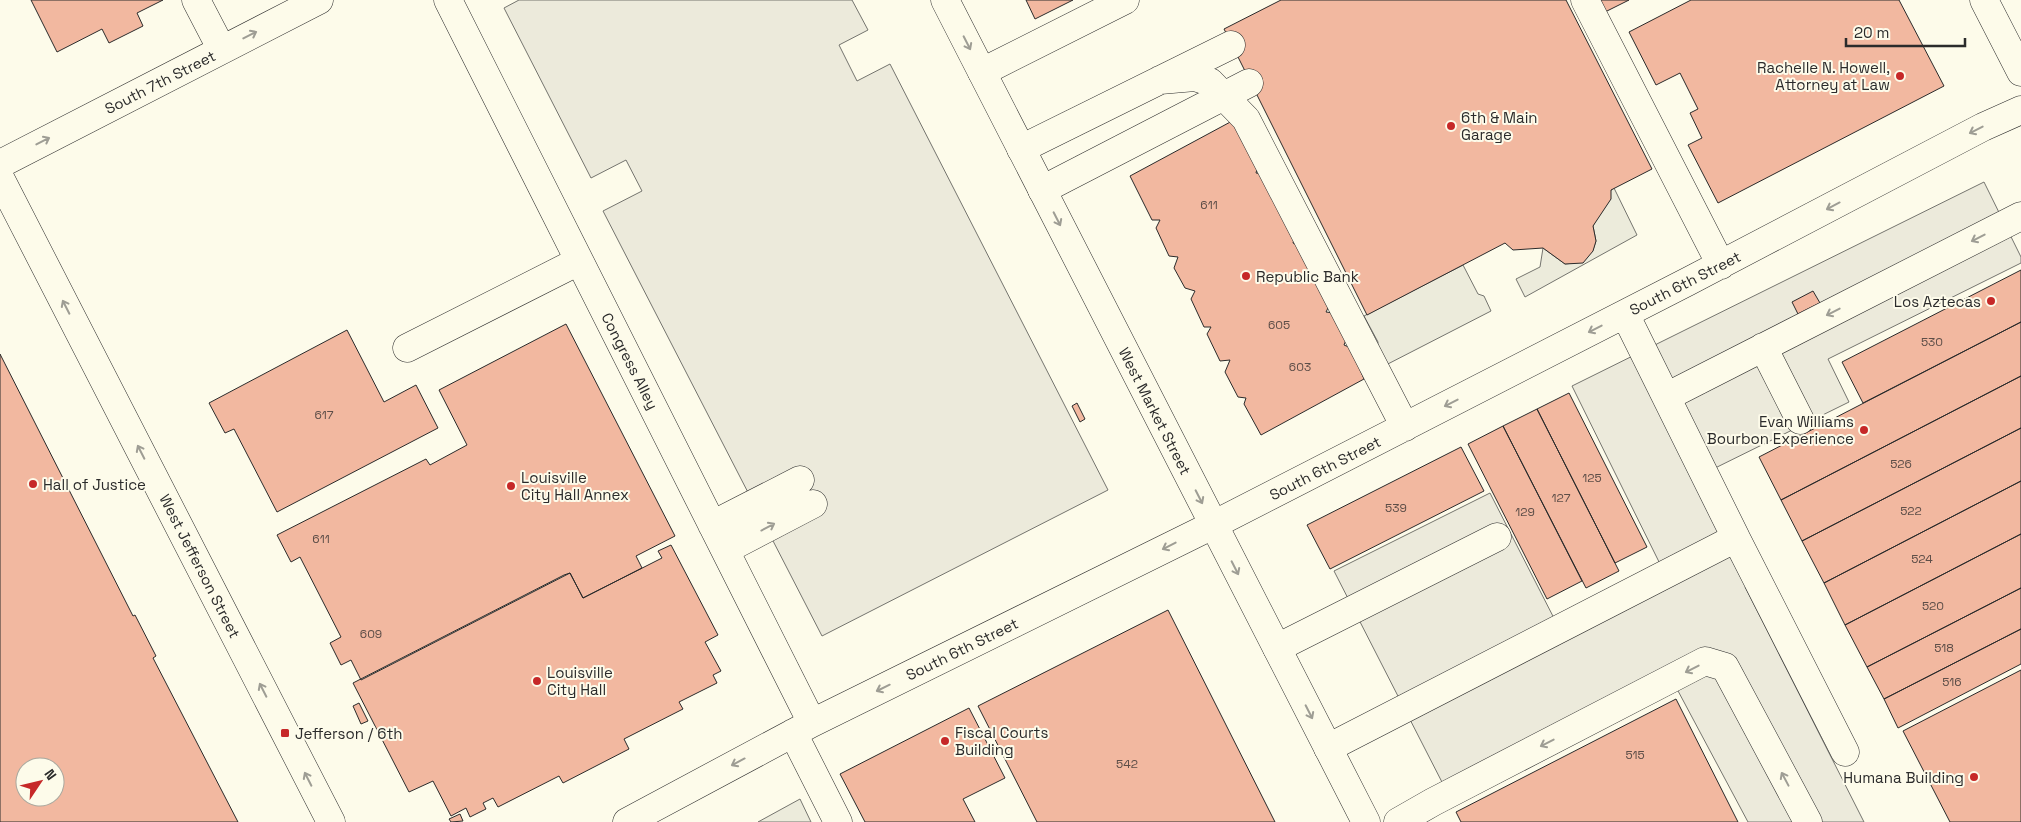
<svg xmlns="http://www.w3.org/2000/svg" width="2021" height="822" viewBox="0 0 2021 822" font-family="'Space Grotesk',sans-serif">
<rect width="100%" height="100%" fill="#fdfbea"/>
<path fill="#ecebdb" stroke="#74746e" d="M 1614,188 L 1637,235 L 1525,297 L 1516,279 L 1540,267 L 1543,248 L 1565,264 L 1583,262 L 1593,250 L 1596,241 L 1593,226 L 1611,190 Z
M 1463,265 L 1478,294 L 1484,296 L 1491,311 L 1382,367 L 1377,355 L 1378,342 L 1364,316 Z
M 800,799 L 811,822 L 758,822 Z"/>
<path fill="#eceadb" stroke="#74746e" d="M 519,0 L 852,0 L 868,30 L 839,45 L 857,81 L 890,64 L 1108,490 L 822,636 L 603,211 L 642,191 L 626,160 L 591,178 L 504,8 Z
M 1984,182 L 2021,257 L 2021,263 L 1828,359 L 1849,402 L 1705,473 L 1758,580 L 1745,587 L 1864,822 L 1748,822 L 1669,674 L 1445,788 L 1334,571 L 1490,493 L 1559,628 L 1665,574 L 1572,386 Z"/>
<path fill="#f2b8a0" stroke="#2b2b2b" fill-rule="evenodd" d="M 31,0 L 163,0 L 137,13 L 143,26 L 109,43 L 102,29 L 57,52 Z
M 1026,0 L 1073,0 L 1035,19 Z
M 1281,0 L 1566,0 L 1652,169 L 1611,190 L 1611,199 L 1593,226 L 1596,241 L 1593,251 L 1583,263 L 1565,264 L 1543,248 L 1513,250 L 1505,243 L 1367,315 L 1224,29 Z
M 1599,0 L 1629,0 L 1605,12 Z
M 1691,0 L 1899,0 L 1944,86 L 1718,203 L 1688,145 L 1702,138 L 1690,113 L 1698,109 L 1680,73 L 1656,85 L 1629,32 Z
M 1234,120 L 1258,165 L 1256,173 L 1263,174 L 1295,235 L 1293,243 L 1299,246 L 1311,269 L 1310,274 L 1316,279 L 1330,304 L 1326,312 L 1334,313 L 1346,340 L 1344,345 L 1351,348 L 1364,379 L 1261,435 L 1244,404 L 1246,398 L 1238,397 L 1225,372 L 1230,360 L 1220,361 L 1207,334 L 1211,327 L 1204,327 L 1191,299 L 1195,291 L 1185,288 L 1174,268 L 1178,257 L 1169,256 L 1156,228 L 1160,220 L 1152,220 L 1130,176 Z
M 2021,270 L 2021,322 L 1863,403 L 1842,362 Z
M 1813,291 L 1820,303 L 1798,314 L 1792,302 Z
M 2021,322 L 2021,376 L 1781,500 L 1759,457 Z
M 566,324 L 675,536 L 636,556 L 642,568 L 583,598 L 570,573 L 361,680 L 351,660 L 341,665 L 330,643 L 341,637 L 300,557 L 291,562 L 277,535 L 426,459 L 430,465 L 467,445 L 439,390 Z
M 347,330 L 384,402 L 416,385 L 438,428 L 277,512 L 234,429 L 225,433 L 209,403 Z
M 0,354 L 133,616 L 135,615 L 156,656 L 153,658 L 238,822 L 0,822 ZM 25,767 L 55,767 L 55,797 L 25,797 Z
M 2021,376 L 2021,428 L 1802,541 L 1781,500 Z
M 1569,393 L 1647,547 L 1615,563 L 1537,409 Z
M 1077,403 L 1085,419 L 1080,422 L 1072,406 Z
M 1537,409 L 1619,571 L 1586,588 L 1503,426 Z
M 1503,426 L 1582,581 L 1547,599 L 1468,444 Z
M 2021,428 L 2021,481 L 1824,583 L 1802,541 Z
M 1461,447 L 1484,491 L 1330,569 L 1307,525 Z
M 2021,481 L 2021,534 L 1845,625 L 1824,583 Z
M 2021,534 L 2021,588 L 1867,667 L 1845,625 Z
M 671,545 L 718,635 L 705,642 L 721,671 L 713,675 L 717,683 L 679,702 L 683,709 L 624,739 L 629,749 L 563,783 L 559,776 L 498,807 L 493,798 L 483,803 L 486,809 L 470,817 L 466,808 L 451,816 L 433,781 L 409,792 L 353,683 L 564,575 L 570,573 L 583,598 L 662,558 L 658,551 Z
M 2021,588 L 2021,629 L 1884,699 L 1867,667 Z
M 1168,610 L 1275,822 L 1037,822 L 978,706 Z
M 2021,629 L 2021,664 L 1898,728 L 1884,699 Z
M 2021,670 L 2021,822 L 1950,822 L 1903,731 Z
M 1676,699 L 1738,822 L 1461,822 L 1456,812 Z
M 359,703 L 368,721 L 361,724 L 353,706 Z
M 969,708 L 1005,778 L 963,799 L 975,822 L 865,822 L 840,774 Z
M 460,814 L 463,821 L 451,822 L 449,819 Z"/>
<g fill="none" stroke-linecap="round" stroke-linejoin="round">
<defs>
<path id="minor" d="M 196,0 L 222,50
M 448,0 L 812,723
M 1585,0 L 1721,265
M 982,72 L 1125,0
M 1160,80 L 1195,77 L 1210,82 L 1246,119 L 1405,427
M 1021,149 L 1231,45
M 0,164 L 319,0
M 1042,190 L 1249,83
M 1625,314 L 1736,538
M 1763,347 L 1800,420
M 407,348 L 579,261
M 1666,397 L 2021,216
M 712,525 L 800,480
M 725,550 L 813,504
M 1277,648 L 1497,537
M 793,733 L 838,822
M 1328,748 L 1736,538 L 1845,752
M 627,822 L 812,723 L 1213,525 L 1687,282 L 1983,127 L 2021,110
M 1398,822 L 1433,802 L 1705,661 L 1725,667 L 1808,822"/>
<path id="major" d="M 945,0 L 1366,822
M 1984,0 L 2021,72
M 0,178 L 331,822"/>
</defs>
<use href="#minor" stroke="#2b2b2b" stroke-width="29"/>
<use href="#major" stroke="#2b2b2b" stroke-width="29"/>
<use href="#minor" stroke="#fdfbea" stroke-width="28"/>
<use href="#major" stroke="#fdfbea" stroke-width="28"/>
</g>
<defs><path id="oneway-shaft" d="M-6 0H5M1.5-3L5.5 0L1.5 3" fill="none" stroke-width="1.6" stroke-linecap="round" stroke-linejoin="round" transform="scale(1.25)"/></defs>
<g stroke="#9e9d94">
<use href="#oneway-shaft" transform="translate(250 35) rotate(-27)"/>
<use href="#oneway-shaft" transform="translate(967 43) rotate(63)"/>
<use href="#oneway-shaft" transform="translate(1976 130) rotate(153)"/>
<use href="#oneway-shaft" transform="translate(43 141) rotate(-27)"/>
<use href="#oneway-shaft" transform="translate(1833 206) rotate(152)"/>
<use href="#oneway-shaft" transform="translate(1057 219) rotate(63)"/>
<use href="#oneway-shaft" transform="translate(1978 238) rotate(153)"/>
<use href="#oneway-shaft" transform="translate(66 307) rotate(-117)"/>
<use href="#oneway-shaft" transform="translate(1833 312) rotate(153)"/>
<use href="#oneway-shaft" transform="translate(1595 329) rotate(153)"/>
<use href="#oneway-shaft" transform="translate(1451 403) rotate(153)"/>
<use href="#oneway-shaft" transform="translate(141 452) rotate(-117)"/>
<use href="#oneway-shaft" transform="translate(1199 497) rotate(63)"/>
<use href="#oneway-shaft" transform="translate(768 527) rotate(-28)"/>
<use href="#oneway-shaft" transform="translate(1169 546) rotate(153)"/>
<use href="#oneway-shaft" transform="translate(1235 568) rotate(63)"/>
<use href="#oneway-shaft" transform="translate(1692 669) rotate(153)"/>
<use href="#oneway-shaft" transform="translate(883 688) rotate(154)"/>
<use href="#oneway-shaft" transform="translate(263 690) rotate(-117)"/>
<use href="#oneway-shaft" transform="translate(1309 712) rotate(63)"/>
<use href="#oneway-shaft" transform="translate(1547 743) rotate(153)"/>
<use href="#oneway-shaft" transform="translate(738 762) rotate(152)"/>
<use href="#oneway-shaft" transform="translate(308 779) rotate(-117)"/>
<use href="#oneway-shaft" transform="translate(1785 779) rotate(-118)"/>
</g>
<g fill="#c62828" stroke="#fdfbea" stroke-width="2">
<circle cx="1900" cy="76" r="5"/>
<circle cx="1451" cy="126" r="5"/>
<circle cx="1246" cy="276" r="5"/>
<circle cx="1991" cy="301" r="5"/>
<circle cx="1864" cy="430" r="5"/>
<circle cx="33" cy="484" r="5"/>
<circle cx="511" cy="486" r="5"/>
<circle cx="537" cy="681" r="5"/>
<rect x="280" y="728" width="10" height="10" rx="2.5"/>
<circle cx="945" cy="741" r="5"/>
<circle cx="1974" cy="777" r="5"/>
</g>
<g text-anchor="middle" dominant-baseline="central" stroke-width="4" stroke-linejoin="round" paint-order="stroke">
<g font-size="12" fill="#5d4e48">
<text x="1209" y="205">611</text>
<text x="1279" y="325">605</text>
<text x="1932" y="342">530</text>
<text x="1300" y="367">603</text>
<text x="324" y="415">617</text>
<text x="1901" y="464">526</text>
<text x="1592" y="478">125</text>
<text x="1561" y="498">127</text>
<text x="1396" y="508">539</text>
<text x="1911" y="511">522</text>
<text x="1525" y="512">129</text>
<text x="321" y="539">611</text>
<text x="1922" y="559">524</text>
<text x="1933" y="606">520</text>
<text x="371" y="634">609</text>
<text x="1944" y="648">518</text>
<text x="1952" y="682">516</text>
<text x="1635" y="755">515</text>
<text x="1127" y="764">542</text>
</g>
<g font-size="15" fill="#2b2b2b" stroke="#fdfbea" text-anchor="start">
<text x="1890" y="67" text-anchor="end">Rachelle N. Howell,<tspan x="1890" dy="17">Attorney at Law</tspan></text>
<text x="1461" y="117">6th &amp; Main<tspan x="1461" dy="17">Garage</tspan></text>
<text x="1256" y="276">Republic Bank</text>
<text x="1981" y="301" text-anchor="end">Los Aztecas</text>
<text x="1854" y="421" text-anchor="end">Evan Williams<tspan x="1854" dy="17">Bourbon Experience</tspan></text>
<text x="521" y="477">Louisville<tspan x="521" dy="17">City Hall Annex</tspan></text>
<text x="43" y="484">Hall of Justice</text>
<text x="547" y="672">Louisville<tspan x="547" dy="17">City Hall</tspan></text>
<text x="955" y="732">Fiscal Courts<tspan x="955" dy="17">Building</tspan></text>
<text x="295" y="733">Jefferson / 6th</text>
<text x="1964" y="777" text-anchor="end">Humana Building</text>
</g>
<g font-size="15" fill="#2b2b2b" stroke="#fdfbea">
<text transform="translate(160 82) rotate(-27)">South 7th Street</text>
<text transform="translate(1685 283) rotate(-27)">South 6th Street</text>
<text transform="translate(630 361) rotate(63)">Congress Alley</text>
<text transform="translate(1155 411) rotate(63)">West Market Street</text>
<text transform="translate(1325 468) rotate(-27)">South 6th Street</text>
<text transform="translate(200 566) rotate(63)">West Jefferson Street</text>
<text transform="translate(962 649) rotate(-26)">South 6th Street</text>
</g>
</g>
<g transform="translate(40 782) rotate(55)"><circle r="24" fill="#fdfbea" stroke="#a9a89e"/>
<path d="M0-4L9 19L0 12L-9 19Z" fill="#c62828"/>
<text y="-8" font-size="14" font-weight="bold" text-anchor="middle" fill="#2b2b2b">N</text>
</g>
<path d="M1846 38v8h119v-8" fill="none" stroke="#2b2b2b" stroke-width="2.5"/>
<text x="1854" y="38" font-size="15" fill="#2b2b2b" stroke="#fdfbea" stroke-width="4" paint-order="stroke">20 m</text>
</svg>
